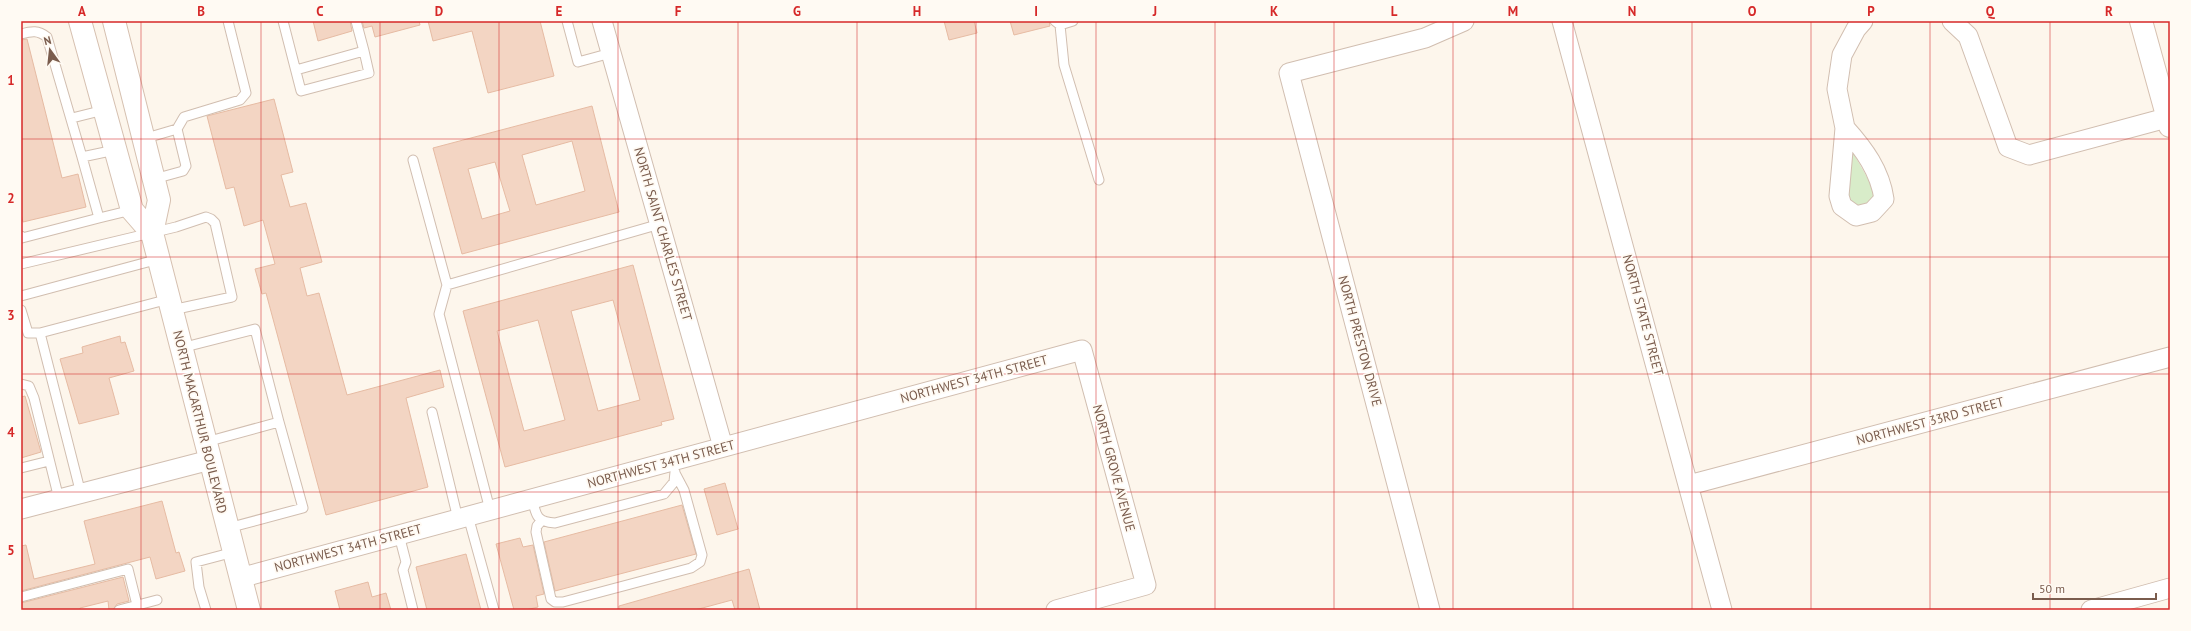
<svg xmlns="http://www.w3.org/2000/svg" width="2191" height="631" viewBox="0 0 2191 631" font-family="'PT Sans',sans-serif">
<rect width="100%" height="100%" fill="#fdf6ec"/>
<path fill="#d8ecc9" d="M 1852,151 L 1875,191 C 1871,206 1865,210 1851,203 L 1848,197 Z"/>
<path fill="#f3d5c3" stroke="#e6bba3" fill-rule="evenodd" d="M 313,21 L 350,21 L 352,31 L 318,41 Z
M 362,21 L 419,21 L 420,25 L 375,37 L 372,26 L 364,28 Z
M 428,21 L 540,21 L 554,76 L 488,93 L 472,31 L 433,41 Z
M 944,21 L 974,21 L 977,33 L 949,40 Z
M 1010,21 L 1049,21 L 1050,26 L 1014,35 Z
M 27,39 L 62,178 L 78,174 L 86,207 L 23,222 L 21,214 L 21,40 Z
M 274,99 L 293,172 L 281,175 L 290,207 L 306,203 L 322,262 L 300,268 L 307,296 L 319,293 L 347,395 L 440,370 L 444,387 L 406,398 L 428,487 L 326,515 L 266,293 L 262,294 L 255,269 L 275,264 L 263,220 L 244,226 L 234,187 L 226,189 L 207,116 Z
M 592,106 L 619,212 L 462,254 L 433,148 ZM 572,141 L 585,191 L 536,205 L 522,155 ZM 495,162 L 510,211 L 482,219 L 468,169 Z
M 633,265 L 674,419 L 661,422 L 662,425 L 505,467 L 463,311 ZM 613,300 L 640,400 L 598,411 L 571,311 ZM 538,320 L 565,420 L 524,431 L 497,331 Z
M 120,336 L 121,343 L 125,342 L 134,371 L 109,378 L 119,414 L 79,424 L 60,359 L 83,353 L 82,347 Z
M 25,396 L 41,452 L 21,458 L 21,397 Z
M 725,483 L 738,529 L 717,535 L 704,489 Z
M 162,501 L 176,553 L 179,552 L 185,571 L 156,579 L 150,557 L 21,591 L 21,546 L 26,545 L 34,579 L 95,564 L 84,521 Z
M 682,505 L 696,554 L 555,591 L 544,542 Z
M 520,538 L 523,547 L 533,545 L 544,594 L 536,596 L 538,607 L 526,610 L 514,610 L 496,544 Z
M 466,554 L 481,610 L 427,610 L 416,567 Z
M 749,569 L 760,610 L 735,610 L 732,600 L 695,610 L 619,610 L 619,606 Z
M 123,577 L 129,601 L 117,604 L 113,610 L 109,610 L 108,601 L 80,608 L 80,610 L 21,610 L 21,603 Z
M 368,582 L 372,597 L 386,593 L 391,610 L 340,610 L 335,591 Z"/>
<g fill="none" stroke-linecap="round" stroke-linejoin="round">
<defs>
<path id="lane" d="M 283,21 L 301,91 L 369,73 L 364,51
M 567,21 L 578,62 L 611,53
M 1055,21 L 1060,25 L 1073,21
M 1060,25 L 1064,65 L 1099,180
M 21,34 C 32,31 38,30 47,37 L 82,157 L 115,150
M 296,70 L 364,51 L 356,21
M 72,118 L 104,110
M 177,129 L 184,117 L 240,100 L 246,93 L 228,21
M 143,139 L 177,129 L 186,166 L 183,171 L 154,179
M 413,160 L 447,285 L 439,314 L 490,510
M 99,218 L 132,210
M 21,236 L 22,238 L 99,218 L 82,157
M 21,264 L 176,227 L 206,217 L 211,219 L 215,223 L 232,297 L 172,310
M 447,285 L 660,224
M 21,296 L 159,259
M 21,310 L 28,333 L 40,333 L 169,299
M 40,333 L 81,494
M 181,348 L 255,329 L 279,422 L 206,442
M 21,384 L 29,386 L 34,398 L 59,499
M 432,412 L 458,519
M 21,468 L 49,461
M 532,498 C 536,515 536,522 555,523 L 664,494 L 674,482 L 675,472
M 468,516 L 494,610
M 542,520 L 537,526 L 536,532 L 551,599 L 555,602 L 563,602 L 691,568 L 700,562 L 702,555 L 684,490 L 675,473
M 228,528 L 303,508 L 279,422
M 399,535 L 406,562 L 403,570 L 413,610
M 21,597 L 128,569 L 137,605
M 119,610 L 157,600
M 206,610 L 199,587 L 196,562 L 234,552"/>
<path id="street" d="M 602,21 L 723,447
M 1562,21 L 1722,610
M 1952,21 L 1968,36 L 2008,147 L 2029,155 L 2170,117
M 1845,128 C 1864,149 1880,171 1884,199 L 1872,212 L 1856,216 L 1842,206 L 1839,196 L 1845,128 L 1837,89 L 1842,55 L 1856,29 L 1863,21
M 1689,485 L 2170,357
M 21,509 L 210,460
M 240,578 L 1082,350 L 1146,585 L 1056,610
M 1430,610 L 1289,73 L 1425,38 L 1464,21
M 2091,610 L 2170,588"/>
<path id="secondary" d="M 80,21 L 132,210 L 152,233 L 249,610
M 114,21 L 159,200 L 152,233
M 2141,21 L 2170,126"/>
</defs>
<use href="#lane" stroke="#d1beb0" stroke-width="11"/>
<use href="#street" stroke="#d1beb0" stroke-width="21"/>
<use href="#secondary" stroke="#d6c0b0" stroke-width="24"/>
<use href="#lane" stroke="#fff" stroke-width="9"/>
<use href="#street" stroke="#fff" stroke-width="19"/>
<use href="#secondary" stroke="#fff" stroke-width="22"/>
</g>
<path fill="none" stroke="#d62828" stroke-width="1" stroke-opacity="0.55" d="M 141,21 L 141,610M 261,21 L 261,610M 380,21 L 380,610M 499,21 L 499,610M 618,21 L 618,610M 738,21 L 738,610M 857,21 L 857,610M 976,21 L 976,610M 1096,21 L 1096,610M 1215,21 L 1215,610M 1334,21 L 1334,610M 1453,21 L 1453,610M 1573,21 L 1573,610M 1692,21 L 1692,610M 1811,21 L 1811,610M 1930,21 L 1930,610M 2050,21 L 2050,610M 21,139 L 2170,139M 21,257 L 2170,257M 21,374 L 2170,374M 21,492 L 2170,492"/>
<g text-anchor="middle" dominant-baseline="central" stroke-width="3.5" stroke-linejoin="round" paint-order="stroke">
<g font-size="13" fill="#7a5c4d" stroke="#fffaf3">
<text transform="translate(663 234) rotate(74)">NORTH SAINT CHARLES STREET</text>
<text transform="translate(1643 315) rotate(75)">NORTH STATE STREET</text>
<text transform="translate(1360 341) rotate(75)">NORTH PRESTON DRIVE</text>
<text transform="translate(974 379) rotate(-15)">NORTHWEST 34TH STREET</text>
<text transform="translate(1930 421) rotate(-15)">NORTHWEST 33RD STREET</text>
<text transform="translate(200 422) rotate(76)">NORTH MACARTHUR BOULEVARD</text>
<text transform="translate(661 464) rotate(-15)">NORTHWEST 34TH STREET</text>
<text transform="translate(1114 468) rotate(75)">NORTH GROVE AVENUE</text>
<text transform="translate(348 548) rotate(-15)">NORTHWEST 34TH STREET</text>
</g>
</g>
<rect width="2191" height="631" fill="none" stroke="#fffaf3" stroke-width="44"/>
<g transform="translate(50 50) rotate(345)" stroke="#fffaf3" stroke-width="3" paint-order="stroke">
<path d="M0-3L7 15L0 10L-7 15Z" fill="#7a5c4d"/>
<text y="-6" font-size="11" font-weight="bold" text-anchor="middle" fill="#7a5c4d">N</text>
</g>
<path d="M2033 593v6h123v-6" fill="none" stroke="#7a5c4d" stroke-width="2"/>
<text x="2039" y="593" font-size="12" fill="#7a5c4d" stroke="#fffaf3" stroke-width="3" paint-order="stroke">50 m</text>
<rect x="22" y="22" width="2147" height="587" fill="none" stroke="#d62828" stroke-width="1.5"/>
<g font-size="13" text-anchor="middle" font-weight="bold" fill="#d62828">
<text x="82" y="16">A</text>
<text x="201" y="16">B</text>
<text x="320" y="16">C</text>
<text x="439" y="16">D</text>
<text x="559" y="16">E</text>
<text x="678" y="16">F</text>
<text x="797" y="16">G</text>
<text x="917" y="16">H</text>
<text x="1036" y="16">I</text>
<text x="1155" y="16">J</text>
<text x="1274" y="16">K</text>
<text x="1394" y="16">L</text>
<text x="1513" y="16">M</text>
<text x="1632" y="16">N</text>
<text x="1752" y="16">O</text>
<text x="1871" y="16">P</text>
<text x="1990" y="16">Q</text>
<text x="2109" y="16">R</text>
<text x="11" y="85">1</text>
<text x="11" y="203">2</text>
<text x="11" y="320">3</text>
<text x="11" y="437">4</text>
<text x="11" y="555">5</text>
</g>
</svg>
